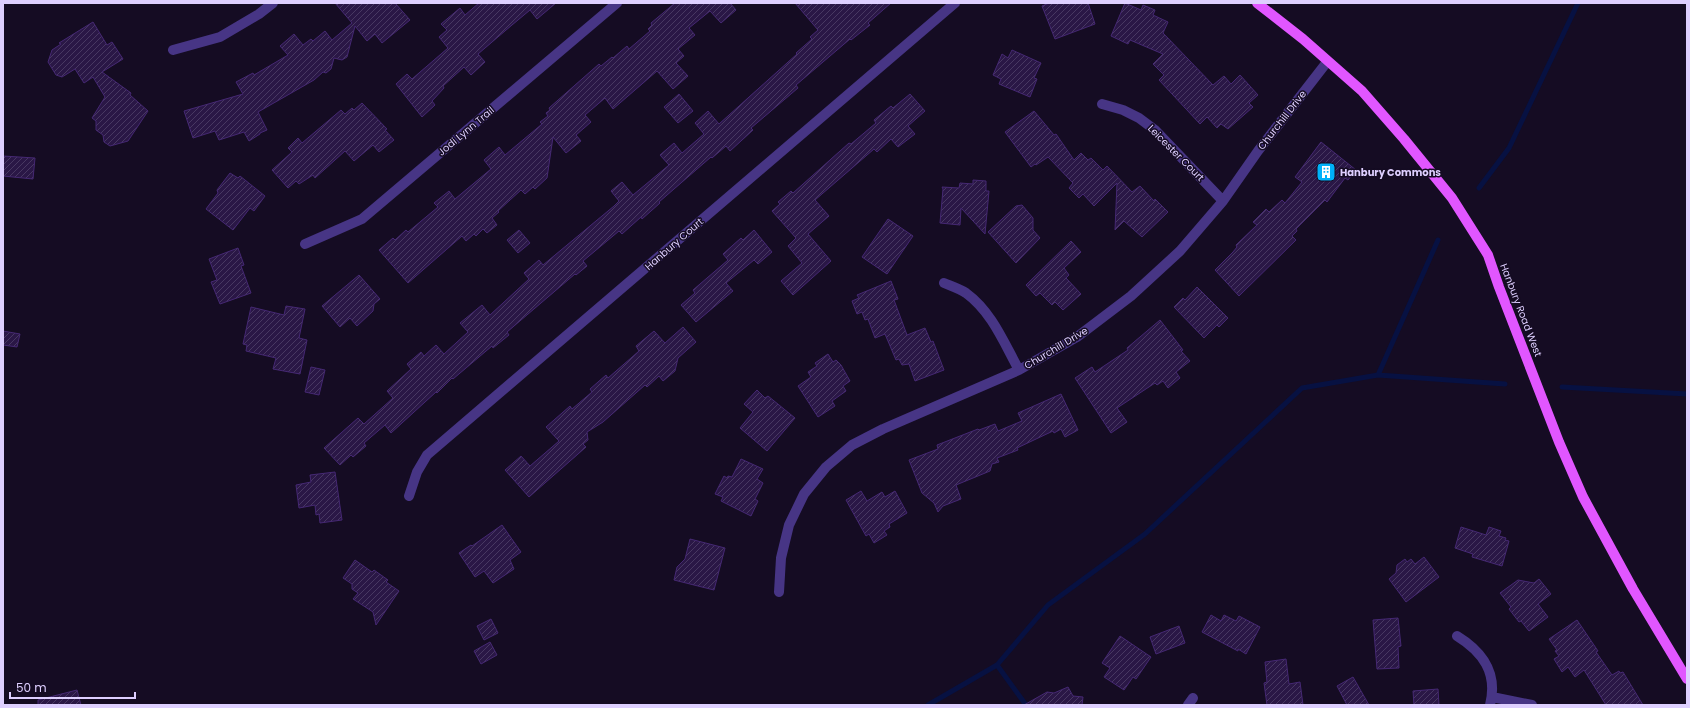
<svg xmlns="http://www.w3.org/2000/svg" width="1690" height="708" viewBox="0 0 1690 708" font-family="Poppins,sans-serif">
<defs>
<pattern id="building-hatch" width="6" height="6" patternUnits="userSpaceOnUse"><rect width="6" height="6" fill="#2a1746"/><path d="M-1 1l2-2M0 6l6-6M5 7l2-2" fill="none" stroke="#483862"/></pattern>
</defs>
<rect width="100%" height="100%" fill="#150c23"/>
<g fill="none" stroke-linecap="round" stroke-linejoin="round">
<path stroke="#071142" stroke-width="5" d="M 1479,188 L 1509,148 L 1578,3
M 1378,375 L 1438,240
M 1562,387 L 1687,394
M 997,665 L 1026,705
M 928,705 L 997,665 L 1048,605 L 1145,534 L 1302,388 L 1378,375 L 1505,384"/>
</g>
<path fill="url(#building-hatch)" stroke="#452873" d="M 335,3 L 395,3 L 410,20 L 382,43 L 375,34 L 367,41 L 355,26 L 347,57 L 342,60 L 334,58 L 331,69 L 326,73 L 323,72 L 314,80 L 258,112 L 267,130 L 260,133 L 260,134 L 249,141 L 244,132 L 219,140 L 215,131 L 193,138 L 184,111 L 243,94 L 236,82 L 253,73 L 254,75 L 288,55 L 280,46 L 294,34 L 303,45 L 311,39 L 313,41 L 325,31 L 332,40 L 352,23 Z
M 479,3 L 556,3 L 537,19 L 530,10 L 512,25 L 478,54 L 485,62 L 471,75 L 464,67 L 443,86 L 444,88 L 432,101 L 435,105 L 422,117 L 396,84 L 407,74 L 412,79 L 448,48 L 439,37 L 447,30 L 441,24 L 460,8 L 465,15 Z
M 675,3 L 730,3 L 736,10 L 721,23 L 710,11 L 689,28 L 695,35 L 678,49 L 684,56 L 676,63 L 688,76 L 673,89 L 657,71 L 613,109 L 605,98 L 585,115 L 591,122 L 576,135 L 581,141 L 566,153 L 553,137 L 547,178 L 535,189 L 533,187 L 525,194 L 521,190 L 498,211 L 499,212 L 492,218 L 497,225 L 487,233 L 483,229 L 476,236 L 474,234 L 466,241 L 462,236 L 408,283 L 379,250 L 393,238 L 395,240 L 406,230 L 408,232 L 438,207 L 434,203 L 449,191 L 455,199 L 491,169 L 484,160 L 499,147 L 505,155 L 542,124 L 540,122 L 548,116 L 546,113 L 550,110 L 549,108 L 599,64 L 601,66 L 612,57 L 613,58 L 627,46 L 629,49 L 650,31 L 648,29 L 652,25 L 651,23 Z
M 795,3 L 891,3 L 868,23 L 870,25 L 851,40 L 850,39 L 796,85 L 798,88 L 751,128 L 753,130 L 730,151 L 726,146 L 712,158 L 711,157 L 659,202 L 660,203 L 642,219 L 641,217 L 622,234 L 619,231 L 583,261 L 587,266 L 576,275 L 575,274 L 507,332 L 509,335 L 493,348 L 492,346 L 453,379 L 452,378 L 437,393 L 436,392 L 391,433 L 385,425 L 364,443 L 366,446 L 353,457 L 351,455 L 340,465 L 324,448 L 358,418 L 364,424 L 393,398 L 387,391 L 411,369 L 407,364 L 421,352 L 424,356 L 436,345 L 444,354 L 468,332 L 460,323 L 482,305 L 490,315 L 529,279 L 524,273 L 539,260 L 543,265 L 614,206 L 619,201 L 611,191 L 622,182 L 633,195 L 669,165 L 660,155 L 674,143 L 682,153 L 704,134 L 695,123 L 708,111 L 719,124 L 797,54 L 796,53 L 812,39 L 810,37 L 818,30 Z
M 1049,3 L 1088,3 L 1095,24 L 1055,39 L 1042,6 Z
M 1125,3 L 1141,10 L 1143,5 L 1155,10 L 1153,15 L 1168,22 L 1163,33 L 1213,85 L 1224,76 L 1231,84 L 1240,75 L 1258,95 L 1249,103 L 1253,107 L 1228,129 L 1221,124 L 1217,128 L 1207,117 L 1200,124 L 1159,80 L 1164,75 L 1153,64 L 1163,54 L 1130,40 L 1128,44 L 1111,36 Z
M 93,22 L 107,45 L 112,42 L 123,59 L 102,72 L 131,93 L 130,95 L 148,111 L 128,141 L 110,146 L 104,142 L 103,135 L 96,130 L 96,121 L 92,118 L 105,97 L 93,77 L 84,83 L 75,69 L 62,77 L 56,75 L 48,62 L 52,50 L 61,44 L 59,43 Z
M 1012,50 L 1041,63 L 1034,78 L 1037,79 L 1030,97 L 999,84 L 1001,79 L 993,75 L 1002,54 L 1008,58 Z
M 679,94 L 693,111 L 678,123 L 664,107 Z
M 910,94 L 925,111 L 908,126 L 915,134 L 898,147 L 891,139 L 877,152 L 874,149 L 815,200 L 829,216 L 808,234 L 831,261 L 793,295 L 781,281 L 802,263 L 788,246 L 796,238 L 772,211 L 780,204 L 778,202 L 791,191 L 793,193 L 849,143 L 851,144 L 876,123 L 874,120 L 891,106 L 893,108 Z
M 362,103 L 387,129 L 385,130 L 394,140 L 379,152 L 373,145 L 354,161 L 345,151 L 315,178 L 313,175 L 299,184 L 296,181 L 288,188 L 272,170 L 292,152 L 288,148 L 298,138 L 302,143 L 341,110 L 345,114 L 352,108 L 354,110 Z
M 1034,111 L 1054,135 L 1056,134 L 1074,160 L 1081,153 L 1088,160 L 1091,158 L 1103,170 L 1107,166 L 1132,192 L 1140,186 L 1154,201 L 1155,199 L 1168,212 L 1142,237 L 1124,221 L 1115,230 L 1117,183 L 1094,206 L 1083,194 L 1079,198 L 1069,188 L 1073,183 L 1048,157 L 1036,165 L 1035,164 L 1031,167 L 1005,132 Z
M 1321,142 L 1356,170 L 1348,180 L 1345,178 L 1327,202 L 1325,200 L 1296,229 L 1297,231 L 1292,236 L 1296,240 L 1239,296 L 1215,270 L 1233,252 L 1237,247 L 1236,245 L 1257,225 L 1253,222 L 1266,209 L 1269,212 L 1282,200 L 1285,203 L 1302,182 L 1295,177 Z
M 3,156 L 35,158 L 33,179 L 3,176 Z
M 230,173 L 238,178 L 240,176 L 265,196 L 254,211 L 250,208 L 233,230 L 206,209 L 218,193 L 217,190 Z
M 973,180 L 986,181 L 986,191 L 989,191 L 985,234 L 961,208 L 960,225 L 940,223 L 943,189 L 942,187 L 959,188 L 960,183 L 973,184 Z
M 1022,205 L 1033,218 L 1033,230 L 1040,238 L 1016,263 L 988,232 L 1016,206 Z
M 888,219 L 913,236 L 887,274 L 862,257 Z
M 519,230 L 530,243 L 518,253 L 507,240 Z
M 754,230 L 772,252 L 758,264 L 754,260 L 726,283 L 733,291 L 696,322 L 681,305 L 695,293 L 693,290 L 728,260 L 723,254 L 741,238 L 743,240 Z
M 1071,241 L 1081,252 L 1064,268 L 1069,275 L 1066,278 L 1081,294 L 1063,310 L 1055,302 L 1052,305 L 1040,293 L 1036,296 L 1026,285 Z
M 238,248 L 244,265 L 241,266 L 251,293 L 220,304 L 211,282 L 217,280 L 209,259 Z
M 359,275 L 380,299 L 374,304 L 373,311 L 357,326 L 350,318 L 340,327 L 322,306 Z
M 891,281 L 898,299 L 894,300 L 907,335 L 925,328 L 931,342 L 933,341 L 944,370 L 915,381 L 909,364 L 902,365 L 899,359 L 896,360 L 885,334 L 875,338 L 868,319 L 865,320 L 862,312 L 857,314 L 852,301 L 859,298 L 857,295 Z
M 1197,287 L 1228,318 L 1219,327 L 1217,325 L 1204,338 L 1174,307 L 1183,298 L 1185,300 Z
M 286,306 L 305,309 L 299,338 L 307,340 L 300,374 L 273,369 L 276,358 L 246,351 L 247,345 L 243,344 L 251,307 L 284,315 Z
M 1160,320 L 1183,350 L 1181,351 L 1190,361 L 1176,372 L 1180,378 L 1168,388 L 1163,381 L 1157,385 L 1155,383 L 1117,408 L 1127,422 L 1111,433 L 1075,378 L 1092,367 L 1095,372 L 1128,350 L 1127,348 Z
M 683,327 L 696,342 L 678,358 L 675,371 L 663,381 L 659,376 L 647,387 L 645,385 L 603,422 L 587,432 L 588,440 L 583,444 L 586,447 L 529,497 L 505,470 L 521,456 L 530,466 L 559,441 L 546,427 L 570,406 L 572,409 L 592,392 L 590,389 L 606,375 L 608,378 L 639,351 L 636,346 L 654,331 L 665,343 Z
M 3,331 L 20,334 L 17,347 L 3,345 Z
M 828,354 L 833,362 L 836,360 L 841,365 L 850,381 L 843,386 L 846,391 L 832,401 L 835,406 L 818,417 L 798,386 L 811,377 L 808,372 L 817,366 L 815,363 Z
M 311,367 L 325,370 L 319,395 L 305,392 Z
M 757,390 L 765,398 L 768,396 L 795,418 L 767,451 L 740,428 L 753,412 L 744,404 Z
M 1061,394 L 1078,430 L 1065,437 L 1061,429 L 1054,433 L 1053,431 L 1017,448 L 1018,450 L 997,458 L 999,462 L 992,464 L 990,471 L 956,485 L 961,499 L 943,506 L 938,512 L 934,503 L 922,493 L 909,460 L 938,449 L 937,445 L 978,429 L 979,430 L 995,424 L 998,431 L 1022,421 L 1018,413 Z
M 741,459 L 763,469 L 757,479 L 763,483 L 755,499 L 758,501 L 751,516 L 721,501 L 723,497 L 715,494 L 724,476 L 727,478 L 728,476 L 732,477 Z
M 335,472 L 342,520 L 320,523 L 319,514 L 316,515 L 315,505 L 299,508 L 296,485 L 311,482 L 310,475 Z
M 861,491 L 867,501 L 882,492 L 885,497 L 895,491 L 907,513 L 889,524 L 890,527 L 884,531 L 887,535 L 874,543 L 869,534 L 866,536 L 846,500 Z
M 502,525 L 521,552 L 510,560 L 514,569 L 493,583 L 484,571 L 475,577 L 459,553 L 471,545 L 472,546 Z
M 1461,527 L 1486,535 L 1489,527 L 1501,531 L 1499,536 L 1506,538 L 1505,540 L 1509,541 L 1502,566 L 1472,557 L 1473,554 L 1455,548 Z
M 690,539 L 725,548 L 714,590 L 674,580 L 677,567 L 685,559 Z
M 1424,557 L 1439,577 L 1406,602 L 1389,579 L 1396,573 L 1397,565 L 1405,559 L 1407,562 L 1411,559 L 1415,564 Z
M 355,560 L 372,572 L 374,570 L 388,580 L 386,582 L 399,591 L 376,625 L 373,612 L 353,599 L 358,593 L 352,589 L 352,584 L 343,578 Z
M 1539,579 L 1551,594 L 1538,604 L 1548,617 L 1529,631 L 1521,621 L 1519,622 L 1509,609 L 1511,607 L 1500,593 L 1518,580 L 1534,583 Z
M 1211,615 L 1221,621 L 1224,615 L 1236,621 L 1239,616 L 1260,627 L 1246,654 L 1238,649 L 1238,651 L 1236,650 L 1202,632 Z
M 1398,618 L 1401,646 L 1398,647 L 1399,668 L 1377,669 L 1373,620 Z
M 491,619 L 498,633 L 484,640 L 477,626 Z
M 1577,620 L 1598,651 L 1596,652 L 1612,675 L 1619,671 L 1620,673 L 1623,672 L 1643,705 L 1606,705 L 1584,670 L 1575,677 L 1568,667 L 1562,672 L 1554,659 L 1559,656 L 1555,651 L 1557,650 L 1549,639 Z
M 1179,626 L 1185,643 L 1156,654 L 1150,637 Z
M 1120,636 L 1151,657 L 1136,679 L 1133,677 L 1124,690 L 1104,677 L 1110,668 L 1102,663 Z
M 490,642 L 497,655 L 481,664 L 474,651 Z
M 1286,659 L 1289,684 L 1300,682 L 1303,705 L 1267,705 L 1264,683 L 1267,682 L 1265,662 Z
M 1353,677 L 1369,705 L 1347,705 L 1337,686 Z
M 1068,687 L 1073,696 L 1083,697 L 1082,705 L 1024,705 L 1047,692 L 1054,693 Z
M 1438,689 L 1439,705 L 1414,705 L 1413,691 Z
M 77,690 L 81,705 L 38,705 L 38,700 Z"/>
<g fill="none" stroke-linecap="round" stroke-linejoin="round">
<path stroke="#473585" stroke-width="10" d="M 173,50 L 220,37 L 259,14 L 273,3
M 1102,104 L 1123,110 L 1139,118 L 1155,130 L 1223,201
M 305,244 L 362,219 L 617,3
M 944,283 C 951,286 960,289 966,293 C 992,312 1004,343 1019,370
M 409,496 L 417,472 L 427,455 L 955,3
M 779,592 L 781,558 L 789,525 L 804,494 L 826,467 L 852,445 L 883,429 L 1019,370 L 1077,337 L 1131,296 L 1180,251 L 1223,201 L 1258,151 L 1327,62
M 1457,636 C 1483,652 1498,673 1490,705
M 1492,697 L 1532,705
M 1188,705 L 1193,698"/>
<path stroke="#e156ff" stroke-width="10" d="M 1257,3 L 1303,39 L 1362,91 L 1404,139 L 1452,198 L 1488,255 L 1499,287 L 1559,442 L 1583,497 L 1633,589 L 1687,679"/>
</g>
<defs>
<symbol id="building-square" viewBox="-11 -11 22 22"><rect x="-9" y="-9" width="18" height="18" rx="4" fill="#00b1fa" stroke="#150c23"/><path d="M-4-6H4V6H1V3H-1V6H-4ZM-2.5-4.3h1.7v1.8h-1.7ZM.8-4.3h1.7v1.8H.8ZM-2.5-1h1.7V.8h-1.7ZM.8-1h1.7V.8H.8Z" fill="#fff"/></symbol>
</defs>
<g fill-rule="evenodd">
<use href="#building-square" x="1315" y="161" width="22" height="22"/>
</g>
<g text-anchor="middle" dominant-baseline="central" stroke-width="3" stroke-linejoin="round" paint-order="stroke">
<g font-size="10" fill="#decfff" stroke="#150c23">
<text transform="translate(1282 120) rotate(-52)">Churchill Drive</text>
<text transform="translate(466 131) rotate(-40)">Jodi Lynn Trail</text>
<text transform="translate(1176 153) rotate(45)">Leicester Court</text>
<text transform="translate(674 244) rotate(-41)">Hanbury Court</text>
<text transform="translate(1521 310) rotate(69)">Hanbury Road West</text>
<text transform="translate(1056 348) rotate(-31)">Churchill Drive</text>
</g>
<g font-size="10" font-weight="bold" fill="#decfff" stroke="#150c23" text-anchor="start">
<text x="1340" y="172">Hanbury Commons</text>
</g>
</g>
<rect width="1690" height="708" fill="none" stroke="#decfff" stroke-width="8"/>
<path d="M10 692v6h125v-6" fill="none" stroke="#decfff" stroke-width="2"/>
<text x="16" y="692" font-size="12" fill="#decfff" stroke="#150c23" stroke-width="3" paint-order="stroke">50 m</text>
</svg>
